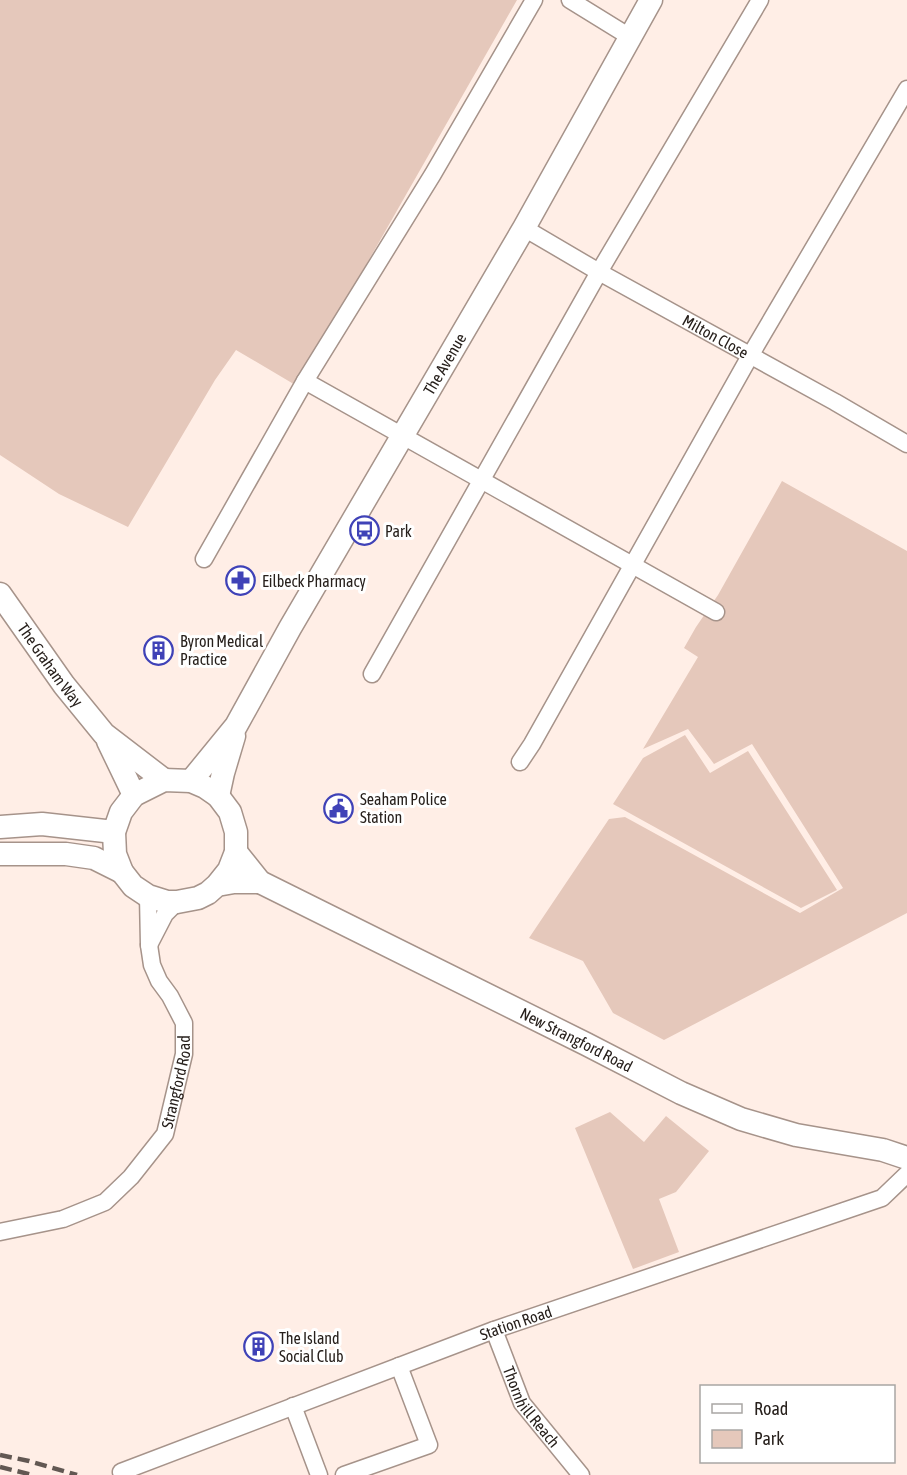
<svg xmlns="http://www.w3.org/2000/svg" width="907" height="1475" viewBox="0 0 907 1475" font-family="'Asap Condensed',sans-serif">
<rect width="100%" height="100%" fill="#ffeee6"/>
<path fill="#e5c8bb" d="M 0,0 L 517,0 L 297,386 L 236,350 L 215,380 L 128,527 L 59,494 L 0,455 Z
M 782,481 L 907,551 L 907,913 L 664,1040 L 613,1013 L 583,961 L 529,938 L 609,819 L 625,817 L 800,913 L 843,888 L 752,744 L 714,764 L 688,729 L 643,749 L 698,657 L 684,648 L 696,627 L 718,595 Z
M 685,735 L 710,773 L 748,751 L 837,890 L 801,908 L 613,804 L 643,758 Z
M 610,1112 L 644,1142 L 666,1116 L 709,1151 L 676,1192 L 659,1199 L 679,1252 L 633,1269 L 575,1128 Z"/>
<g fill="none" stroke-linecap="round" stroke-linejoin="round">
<defs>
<g id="street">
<path d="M 570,0 L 630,37"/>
<path id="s1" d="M 524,228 L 599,272 L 835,402 L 907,444"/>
<path d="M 305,381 L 716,612"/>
<path d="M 204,559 L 305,381 L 433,174 L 534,0"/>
<path d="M 372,674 L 599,272 L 760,0"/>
<path d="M 520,762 L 532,744 L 750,356 L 907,89"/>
<path d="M 149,945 L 165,914 L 177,902"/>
<path id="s2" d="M 0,1232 L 63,1219 L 105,1202 L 131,1177 L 165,1134 L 184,1054 L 184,1023 L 170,996 L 159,981 L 152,965 L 149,945 L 148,896"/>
<path id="s3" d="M 494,1330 L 522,1403 L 581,1475"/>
<path d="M 293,1406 L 319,1475"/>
<path id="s4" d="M 121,1472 L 494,1330 L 882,1198 L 907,1174"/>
<path d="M 344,1475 L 429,1445 L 399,1366"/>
</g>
<g id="secondary">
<path id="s5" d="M 0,594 L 64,685 L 104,734 L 164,780"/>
<path d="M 108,741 L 134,795"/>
<path id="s6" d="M 191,781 L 236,726 L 290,628 L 524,228 L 651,0"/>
<path d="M 218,796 L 223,773 L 234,736"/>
<path d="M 0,827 L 42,824 L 114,832"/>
<path id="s7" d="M 236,852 L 260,882 L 586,1044 L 681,1093 L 741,1119 L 796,1135 L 883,1150 L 907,1158"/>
<path d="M 0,854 L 66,854 L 94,858 L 122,872"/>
<path d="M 217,885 L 229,870 L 236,852 L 236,832 L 230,812 L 218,796 L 205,787 L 191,781 L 164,780 L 134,795 L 121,812 L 114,832 L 115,854 L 122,872 L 133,886 L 148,896 L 167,902 L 177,902 L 198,898 L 208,893 L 217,885 L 234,882 L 260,882"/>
</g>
</defs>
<use href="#street" stroke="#a6938a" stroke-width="19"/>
<use href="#secondary" stroke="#a6938a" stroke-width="25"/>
<use href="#street" stroke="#fff" stroke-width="16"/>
<use href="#secondary" stroke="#fff" stroke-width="22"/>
<path stroke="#625853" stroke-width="4.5" stroke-dasharray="12 6" stroke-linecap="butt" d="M 0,1455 L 29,1461 L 77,1475
M 0,1467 L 33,1475"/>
</g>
<defs>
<symbol id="bus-ring" viewBox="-11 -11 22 22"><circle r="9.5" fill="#fff" stroke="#3f42b7" stroke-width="1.5"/><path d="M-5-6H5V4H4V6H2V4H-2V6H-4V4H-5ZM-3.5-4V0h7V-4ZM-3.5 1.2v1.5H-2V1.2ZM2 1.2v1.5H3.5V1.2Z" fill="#3f42b7"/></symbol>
<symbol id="pharmacy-ring" viewBox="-11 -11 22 22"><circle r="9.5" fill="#fff" stroke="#3f42b7" stroke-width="1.5"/><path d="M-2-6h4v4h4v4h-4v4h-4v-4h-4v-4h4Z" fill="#3f42b7"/></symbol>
<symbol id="building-ring" viewBox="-11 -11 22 22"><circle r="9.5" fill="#fff" stroke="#3f42b7" stroke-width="1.5"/><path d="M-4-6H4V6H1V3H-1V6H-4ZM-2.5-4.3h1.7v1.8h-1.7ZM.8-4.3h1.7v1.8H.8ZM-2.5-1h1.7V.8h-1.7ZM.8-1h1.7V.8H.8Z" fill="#3f42b7"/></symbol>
<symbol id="civic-ring" viewBox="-11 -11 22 22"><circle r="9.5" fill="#fff" stroke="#3f42b7" stroke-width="1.5"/><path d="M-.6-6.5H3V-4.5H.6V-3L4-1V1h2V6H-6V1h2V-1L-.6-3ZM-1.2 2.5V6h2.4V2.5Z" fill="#3f42b7"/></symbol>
</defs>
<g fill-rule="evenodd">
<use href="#bus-ring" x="348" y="514" width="33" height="33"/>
<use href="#pharmacy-ring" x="224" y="564" width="33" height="33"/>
<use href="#building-ring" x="142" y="634" width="33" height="33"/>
<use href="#civic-ring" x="322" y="792" width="33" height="33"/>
<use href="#building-ring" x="242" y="1330" width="33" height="33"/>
</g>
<g text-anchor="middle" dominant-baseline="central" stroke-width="6" stroke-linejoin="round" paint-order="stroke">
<g font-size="16" fill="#27201c" stroke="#fff">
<text stroke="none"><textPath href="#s1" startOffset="220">Milton Close</textPath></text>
<text stroke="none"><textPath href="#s6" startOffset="489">The Avenue</textPath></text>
<text stroke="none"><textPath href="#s5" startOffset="87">The Graham Way</textPath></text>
<text stroke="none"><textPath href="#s7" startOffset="392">New Strangford Road</textPath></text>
<text stroke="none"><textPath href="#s2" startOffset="254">Strangford Road</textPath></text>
<text stroke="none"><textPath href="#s4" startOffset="422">Station Road</textPath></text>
<text stroke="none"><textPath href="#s3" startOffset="86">Thornhill Reach</textPath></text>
</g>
<g font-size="16" fill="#27201c" stroke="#fff" text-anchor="start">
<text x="385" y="531">Park</text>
<text x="262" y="581">Eilbeck Pharmacy</text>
<text x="180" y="641">Byron Medical<tspan x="180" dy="18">Practice</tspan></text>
<text x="360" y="799">Seaham Police<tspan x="360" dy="18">Station</tspan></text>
<text x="279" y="1338">The Island<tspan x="279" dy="18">Social Club</tspan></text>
</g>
</g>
<rect x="700" y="1385" width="195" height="78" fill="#ffffff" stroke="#a9a6a4" stroke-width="1.5"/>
<rect x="712" y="1404" width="30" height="9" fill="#ffffff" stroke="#a9a6a4" stroke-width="1.5"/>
<text x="754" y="1415" font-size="18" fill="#27201c">Road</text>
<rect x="712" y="1430" width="30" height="18" fill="#e5c8bb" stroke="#a9a6a4" stroke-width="1.5"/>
<text x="754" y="1445" font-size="18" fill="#27201c">Park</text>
</svg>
